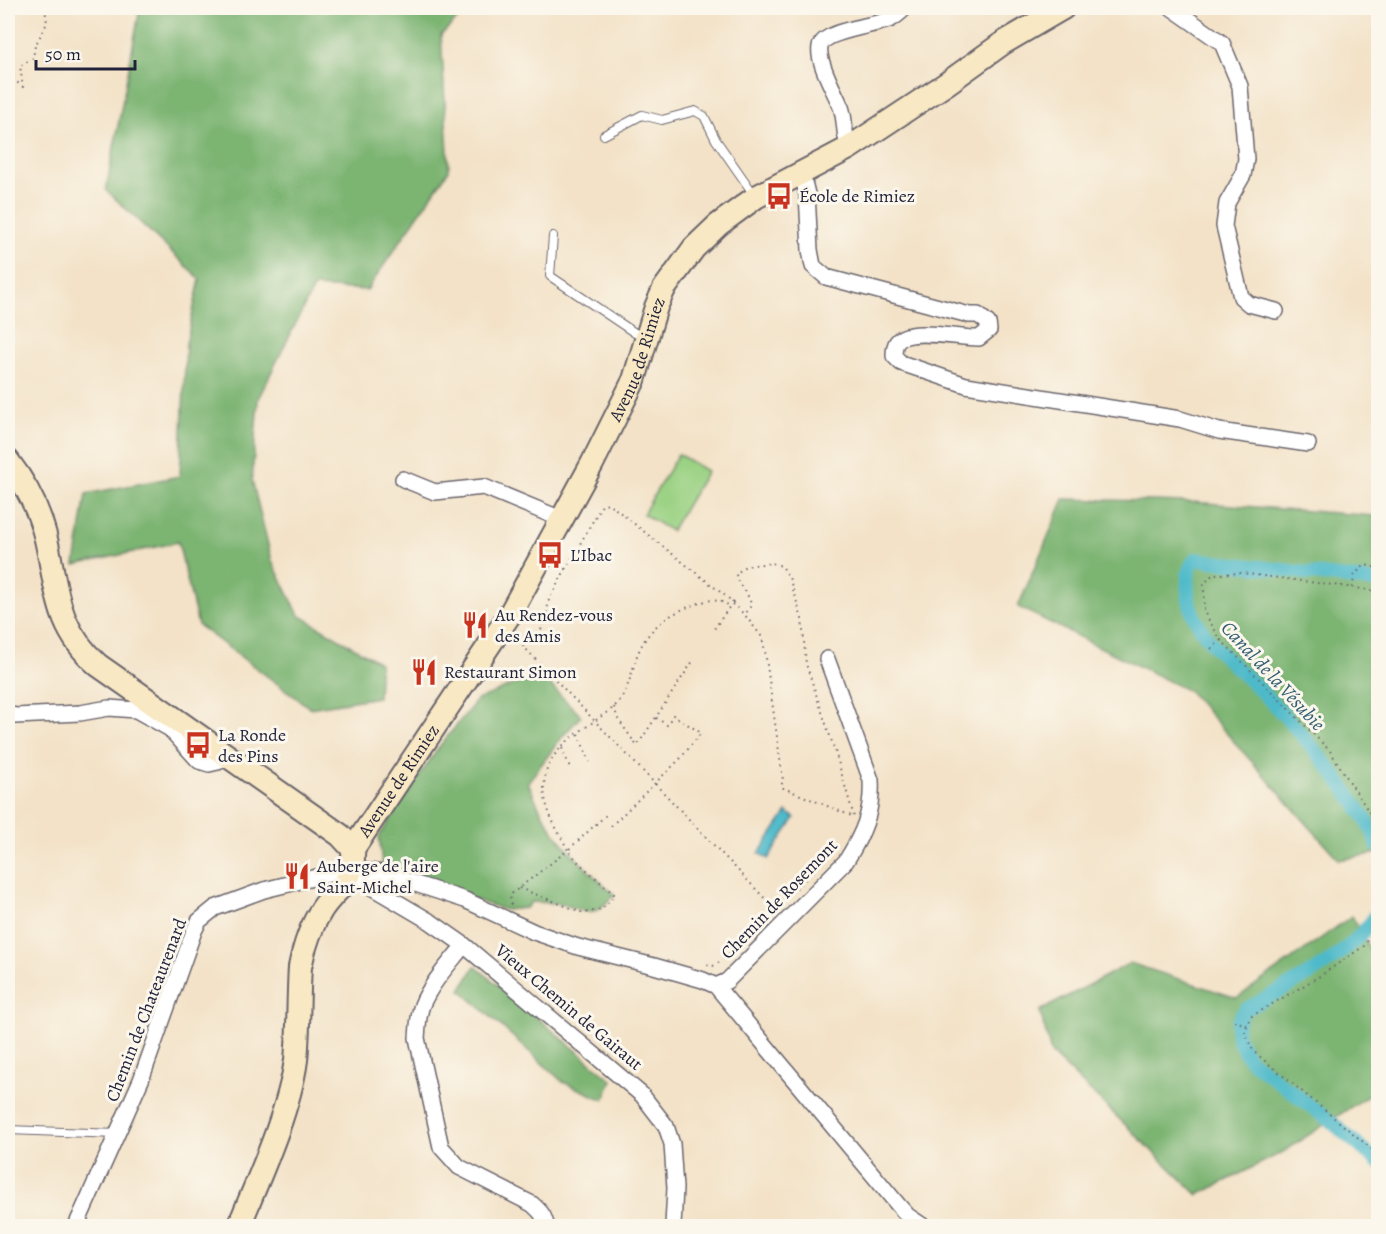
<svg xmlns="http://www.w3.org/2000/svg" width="1386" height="1234" viewBox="0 0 1386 1234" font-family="Alegreya,serif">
<rect width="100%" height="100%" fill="#fbf7ec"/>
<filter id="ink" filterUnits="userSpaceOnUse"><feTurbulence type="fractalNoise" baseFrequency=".0167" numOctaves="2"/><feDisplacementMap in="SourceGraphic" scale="12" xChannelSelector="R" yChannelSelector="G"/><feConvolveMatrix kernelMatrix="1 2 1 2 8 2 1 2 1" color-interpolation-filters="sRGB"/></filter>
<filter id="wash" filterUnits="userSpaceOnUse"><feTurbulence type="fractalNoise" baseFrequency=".008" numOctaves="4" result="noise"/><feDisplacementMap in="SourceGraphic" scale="24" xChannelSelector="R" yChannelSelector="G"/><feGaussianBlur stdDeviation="1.35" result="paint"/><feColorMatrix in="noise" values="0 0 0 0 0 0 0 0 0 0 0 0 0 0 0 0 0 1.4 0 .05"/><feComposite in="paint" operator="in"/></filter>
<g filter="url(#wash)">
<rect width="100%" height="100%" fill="#f3e2c7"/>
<path fill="#9bd284" stroke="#5e7a60" stroke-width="1.5" d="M 678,454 L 707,471 L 671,531 L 643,514 Z"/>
<path fill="#7cb472" stroke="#4f6b56" stroke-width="1.5" d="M 140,8 L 469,8 L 441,35 L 449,170 L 367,290 L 314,287 L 258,399 L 252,480 L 272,561 L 299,615 L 380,663 L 378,697 L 310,708 L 198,625 L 178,542 L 75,565 L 86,494 L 180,476 L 186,343 L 200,279 L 106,190 Z
M 1064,499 L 1192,502 L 1376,516 L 1378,513 L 1378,853 L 1339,860 L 1189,691 L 1018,607 Z
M 519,682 L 548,683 L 581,716 L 563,736 L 528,782 C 533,793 537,805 544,816 C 562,847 588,871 615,895 C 593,917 592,914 565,905 C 554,902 542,903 531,902 L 526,908 L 505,910 L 388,871 L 382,865 L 379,836 L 438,748 L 477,700 Z
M 1352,916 L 1378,964 L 1378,1089 L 1283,1152 L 1198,1195 L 1051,1053 L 1040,1011 L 1130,963 L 1237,998 Z
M 475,966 L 612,1080 L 604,1100 L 563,1082 L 461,990 Z"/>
<path fill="#4db9c9" stroke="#386e82" stroke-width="1.5" d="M 787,812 L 795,818 L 768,859 L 759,853 Z"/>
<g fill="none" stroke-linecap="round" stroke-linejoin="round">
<path stroke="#4db9c9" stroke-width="14" d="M 1378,582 L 1195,559 C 1183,574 1187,603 1196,620 C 1209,645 1233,665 1254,684 C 1289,719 1321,755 1349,795 C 1361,812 1373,827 1378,847
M 1378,912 C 1349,959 1292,983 1245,1010 C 1230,1028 1238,1042 1250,1060 L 1335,1125 L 1378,1162"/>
</g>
</g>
<g filter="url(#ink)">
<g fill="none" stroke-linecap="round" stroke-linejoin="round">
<defs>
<path id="lane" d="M 604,135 L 642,115 L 662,120 L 695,111 L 704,116 L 716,140 L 755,196
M 553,236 L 550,276 L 635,333 L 645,337
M 8,1130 L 117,1134"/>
<path id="street" d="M 1172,8 L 1222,43 L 1240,86 L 1246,159 L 1243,175 L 1227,203 L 1224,226 L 1241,297 L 1249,304 L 1276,311
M 849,148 C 843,134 846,121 841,107 C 835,92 817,62 820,47 C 823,30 876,26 891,19 C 897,16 901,12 905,8
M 802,174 L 807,194 L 810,250 L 813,266 L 826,277 L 969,315 L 978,315 L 988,323 L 989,330 L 979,338 C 962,339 908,326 897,342 C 894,346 894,351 894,356 L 901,363 L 966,385 L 1180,419 L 1219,431 L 1308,444
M 403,479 L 435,492 L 484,487 L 561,519
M 8,714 L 15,716 L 80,713 L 109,708 L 136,710 L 170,729 L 199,761 L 209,764 L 218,762 L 226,756
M 351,875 L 431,922 L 464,945 L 642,1095 L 666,1126 L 672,1144 L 675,1188 L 673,1226
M 464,945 C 450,963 431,983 422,1005 C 418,1016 418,1027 417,1038 L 441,1147 L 459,1167 L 532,1204 C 540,1211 545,1216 546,1226
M 716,986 L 727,981 L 846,861 C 863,834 873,812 871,780 L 827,659
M 76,1226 L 141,1080 L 194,931 L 199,921 L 215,908 L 264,890 L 333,873 L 351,875 L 368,871 L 382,873 L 465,900 L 534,932 L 578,947 L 654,966 L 703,980 L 716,986 L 899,1206 L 908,1216 L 923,1226"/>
<g id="secondary">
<path d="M 8,461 C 25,483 38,507 45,535 C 58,588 54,626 98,665 L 340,835 L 353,849 C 355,884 339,884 322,909 C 311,926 304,947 300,967 C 298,997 299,1029 296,1060 C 289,1112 259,1177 239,1226"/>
<path id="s1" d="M 353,849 L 510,614 L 592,464 L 634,380 L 656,307 L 664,289 L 694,248 L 718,225 L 756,197 L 849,148 L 946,84 L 1003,43 L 1063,8"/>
</g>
</defs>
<use href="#lane" stroke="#6b656c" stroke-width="10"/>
<use href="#street" stroke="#6b656c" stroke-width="18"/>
<use href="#secondary" stroke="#6b656c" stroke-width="26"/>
<path stroke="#6b656c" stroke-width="2" stroke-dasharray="1.5 4.5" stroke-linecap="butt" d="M 8,75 L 23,87 L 20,66 L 33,58 L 35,46 L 47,23 L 45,8
M 1352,588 L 1355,574 L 1365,565 L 1378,568
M 1378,591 L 1241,573 L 1213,574 L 1204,584 L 1204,612 L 1221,640 L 1330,751 L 1378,826
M 732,604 L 744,614 L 751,606 C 750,592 737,587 736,574 L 745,566 L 771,563 L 782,566 L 789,577 L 802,619 L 806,664 L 835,751 L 854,817 L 781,787 L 783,780 L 765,651 L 762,637 L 744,614
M 513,638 L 523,646 L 774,908
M 523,646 L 541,630 L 546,618 L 549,599 L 602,505 L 608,503 L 733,602 L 731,605
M 1211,649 L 1221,640
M 614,707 L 618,719 L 637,746 L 693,661
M 578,734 L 590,762
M 562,748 L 571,770
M 611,826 L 680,759 L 701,733 L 673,715 L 667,725 L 655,717
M 519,888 L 584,913 L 602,909 L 615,895 L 579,863 L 568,850 L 606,815
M 511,905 L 510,895 L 568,850 C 556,827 540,804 545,777 C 550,749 578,733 599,718 C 604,714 610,711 614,707 C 627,694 630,678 635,662 C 643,633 664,616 691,606 C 707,600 714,597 730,606 L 714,629
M 1378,926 L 1364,946 L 1320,976 L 1250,1017 L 1245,1032 L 1253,1051 L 1378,1154
M 707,965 L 713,966 L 721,961 L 822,863 L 838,845
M 1234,1021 L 1247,1025"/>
<use href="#lane" stroke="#fff" stroke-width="8"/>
<use href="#street" stroke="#fff" stroke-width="15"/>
<use href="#secondary" stroke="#f8e8c3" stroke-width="22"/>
</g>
</g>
<defs>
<symbol id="bus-bare" viewBox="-9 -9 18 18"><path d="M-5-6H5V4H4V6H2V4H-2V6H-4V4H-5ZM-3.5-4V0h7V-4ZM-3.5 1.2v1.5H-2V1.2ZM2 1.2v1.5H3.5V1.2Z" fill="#c8321e" stroke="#fbf7ec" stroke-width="2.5" paint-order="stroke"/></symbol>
<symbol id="restaurant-bare" viewBox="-9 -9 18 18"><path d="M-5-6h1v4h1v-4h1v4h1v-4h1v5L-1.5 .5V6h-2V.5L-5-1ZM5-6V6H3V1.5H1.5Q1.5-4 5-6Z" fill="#c8321e" stroke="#fbf7ec" stroke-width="2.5" paint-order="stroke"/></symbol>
</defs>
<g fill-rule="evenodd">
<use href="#bus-bare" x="760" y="177" width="38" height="38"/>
<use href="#bus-bare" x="531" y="536" width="38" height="38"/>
<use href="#restaurant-bare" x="456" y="606" width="38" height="38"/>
<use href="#restaurant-bare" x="405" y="653" width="38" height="38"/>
<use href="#bus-bare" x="179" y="726" width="38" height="38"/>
<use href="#restaurant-bare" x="278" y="857" width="38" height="38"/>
</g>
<g text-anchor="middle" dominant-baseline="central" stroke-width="6" stroke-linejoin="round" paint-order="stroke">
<g font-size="18" fill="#22223b" stroke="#fbf7ec" text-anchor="start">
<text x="799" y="196">École de Rimiez</text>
<text x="570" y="555">L'Ibac</text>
<text x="495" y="615">Au Rendez-vous<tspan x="495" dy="21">des Amis</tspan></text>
<text x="444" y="672">Restaurant Simon</text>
<text x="218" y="735">La Ronde<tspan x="218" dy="21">des Pins</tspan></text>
<text x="317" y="866">Auberge de l'aire<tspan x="317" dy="21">Saint-Michel</tspan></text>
</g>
<g font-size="18" fill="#22223b" stroke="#fbf7ec">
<text stroke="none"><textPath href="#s1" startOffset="568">Avenue de Rimiez</textPath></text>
<text stroke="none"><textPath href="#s1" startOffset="82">Avenue de Rimiez</textPath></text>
<text transform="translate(779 899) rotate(-46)">Chemin de Rosemont</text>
<text transform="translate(569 1007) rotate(40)">Vieux Chemin de Gairaut</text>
<text transform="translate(146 1010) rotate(-69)">Chemin de Chateaurenard</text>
</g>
<g font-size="20" font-style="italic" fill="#335e74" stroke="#fbf7ec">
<text transform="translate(1273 676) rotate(47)">Canal de la Vésubie</text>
</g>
</g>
<rect width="1386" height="1234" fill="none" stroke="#fbf7ec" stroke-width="30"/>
<path d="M36 60v9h99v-9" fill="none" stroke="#22223b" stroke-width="3"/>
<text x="45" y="60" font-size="18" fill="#22223b" stroke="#fbf7ec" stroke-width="4.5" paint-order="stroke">50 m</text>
</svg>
